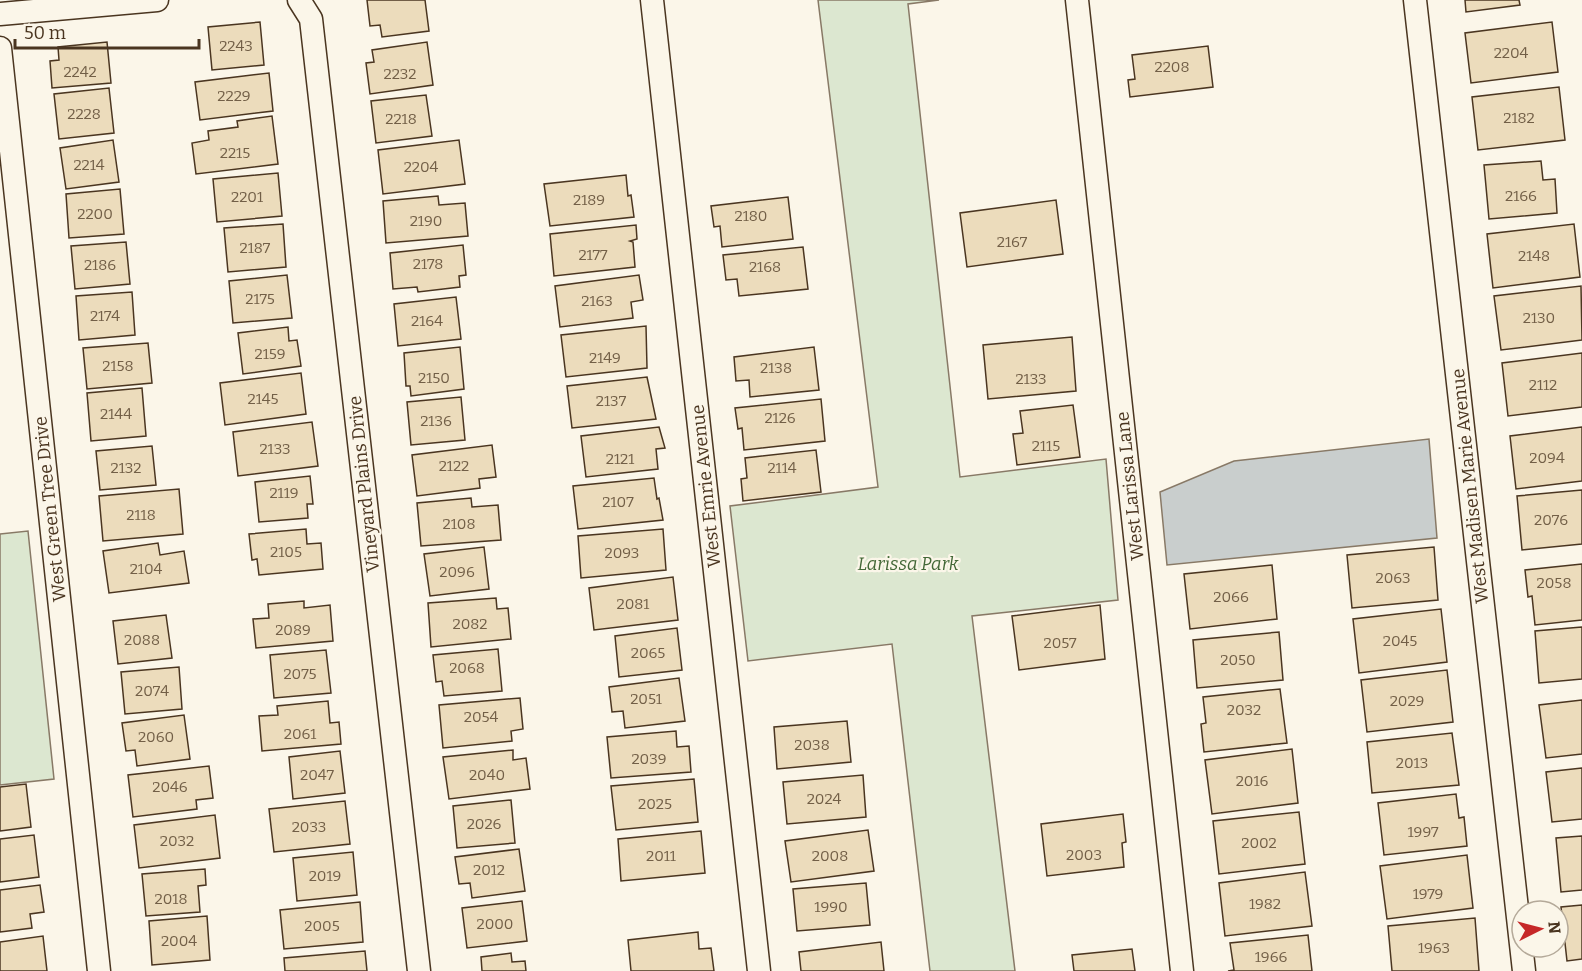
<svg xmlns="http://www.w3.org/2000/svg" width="1582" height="971" viewBox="0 0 1582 971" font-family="Bitter,serif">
<rect width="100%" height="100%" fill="#fbf6e9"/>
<path fill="#dce7d0" stroke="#887966" stroke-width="1.5" d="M 818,0 L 939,0 L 908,4 L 960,477 L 1106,459 L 1118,600 L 972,616 L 1015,971 L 930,971 L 892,644 L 748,661 L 730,506 L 878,487 Z
M 28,531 L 54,779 L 0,785 L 0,534 Z"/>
<path fill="#c9cecd" stroke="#887966" stroke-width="1.5" d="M 1429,439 L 1437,538 L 1167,565 L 1160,492 L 1234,461 Z"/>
<path fill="#ecdcbc" stroke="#4a3520" stroke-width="1.5" d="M 367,0 L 425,0 L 429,31 L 382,37 L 380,25 L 370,26 Z
M 1465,0 L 1519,0 L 1520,5 L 1466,12 Z
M 260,22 L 264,65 L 212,70 L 208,27 Z
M 1552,22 L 1558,72 L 1471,83 L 1465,33 Z
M 107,42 L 111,83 L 52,88 L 50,61 L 59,60 L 58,47 Z
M 427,42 L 433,85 L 370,94 L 366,63 L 374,62 L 372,50 Z
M 1208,46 L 1213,87 L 1130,97 L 1128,80 L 1135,79 L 1132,55 Z
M 269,73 L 273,111 L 200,120 L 195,82 Z
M 1559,87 L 1565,140 L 1478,150 L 1472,97 Z
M 109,88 L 114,133 L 59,139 L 54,94 Z
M 426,95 L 432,136 L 376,143 L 371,101 Z
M 272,116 L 278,164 L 196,174 L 192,143 L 209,140 L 208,131 L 238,127 L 237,121 Z
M 113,140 L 119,182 L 66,189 L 60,148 Z
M 459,140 L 465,184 L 383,194 L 378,150 Z
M 1541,161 L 1543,180 L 1555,179 L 1557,213 L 1489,219 L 1484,165 Z
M 278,173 L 282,216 L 217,222 L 213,179 Z
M 626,175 L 628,196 L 631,195 L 634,217 L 550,226 L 544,184 Z
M 120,189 L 124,234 L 69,238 L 66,194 Z
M 438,196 L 439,205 L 465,203 L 468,236 L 386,243 L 383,201 Z
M 788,197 L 793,239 L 722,247 L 720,226 L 714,227 L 711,206 Z
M 1056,200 L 1063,254 L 967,267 L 960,213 Z
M 283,224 L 286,267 L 228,272 L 224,228 Z
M 1574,224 L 1580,277 L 1493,288 L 1487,234 Z
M 636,225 L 637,239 L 630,241 L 633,242 L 635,267 L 554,276 L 550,234 Z
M 126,242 L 130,284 L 75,289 L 71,246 Z
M 463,245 L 466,275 L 459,276 L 460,287 L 418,292 L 417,287 L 393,289 L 390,253 Z
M 803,247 L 808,289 L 739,296 L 737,279 L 726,280 L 723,255 Z
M 287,275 L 292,318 L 233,323 L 229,281 Z
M 639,275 L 643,300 L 631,302 L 633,318 L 560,327 L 555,286 Z
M 1581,286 L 1582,340 L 1501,350 L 1494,296 Z
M 132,292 L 135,335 L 79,340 L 76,296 Z
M 456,297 L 461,339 L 398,346 L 394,304 Z
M 646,326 L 647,368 L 566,377 L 561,335 Z
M 288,327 L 289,341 L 297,340 L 301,366 L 243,374 L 238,333 Z
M 1072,337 L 1076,391 L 988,399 L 983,345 Z
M 148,343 L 152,383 L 87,389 L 83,348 Z
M 460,347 L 464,389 L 411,396 L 410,386 L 406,386 L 404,353 Z
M 814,347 L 819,390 L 750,397 L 749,380 L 736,381 L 734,357 Z
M 1582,353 L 1582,407 L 1508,416 L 1502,363 Z
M 301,373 L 306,414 L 225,425 L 220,383 Z
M 647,377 L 656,419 L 572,428 L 567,386 Z
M 142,388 L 146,436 L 91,441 L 87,393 Z
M 461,397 L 465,440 L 411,445 L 407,402 Z
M 821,399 L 825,441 L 744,450 L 742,428 L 738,429 L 735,408 Z
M 1073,405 L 1080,457 L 1017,465 L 1013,434 L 1023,433 L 1020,411 Z
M 312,422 L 318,466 L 238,476 L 233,432 Z
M 659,427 L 665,448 L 656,449 L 658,469 L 586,477 L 581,436 Z
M 1582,427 L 1582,481 L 1516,489 L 1510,436 Z
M 492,445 L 496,477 L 479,479 L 480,488 L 417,496 L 412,455 Z
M 152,446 L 156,485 L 100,490 L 96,451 Z
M 816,450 L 821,492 L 743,501 L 741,479 L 747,478 L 745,458 Z
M 310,476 L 313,504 L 307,504 L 308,518 L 259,522 L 255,482 Z
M 654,478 L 657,499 L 659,498 L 663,520 L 578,529 L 573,486 Z
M 179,489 L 183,534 L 103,541 L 99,496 Z
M 1582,490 L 1582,544 L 1522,550 L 1517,496 Z
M 471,498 L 472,507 L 498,505 L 501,540 L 421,546 L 417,503 Z
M 306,529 L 307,544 L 321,543 L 323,569 L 259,575 L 257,559 L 252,560 L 249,534 Z
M 663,529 L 666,570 L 581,578 L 578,536 Z
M 158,543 L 160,555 L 184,551 L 189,583 L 109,593 L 103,551 Z
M 484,547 L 489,589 L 430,596 L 424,554 Z
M 1434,547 L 1438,600 L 1352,608 L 1347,555 Z
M 1582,564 L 1582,620 L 1535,625 L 1532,596 L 1528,597 L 1525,570 Z
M 1272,565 L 1277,619 L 1190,629 L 1184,574 Z
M 673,577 L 678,620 L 594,630 L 589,588 Z
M 496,598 L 497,609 L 508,608 L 511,639 L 431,647 L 428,603 Z
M 304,601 L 304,608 L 330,605 L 333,641 L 256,648 L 253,619 L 269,618 L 268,604 Z
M 1100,605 L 1105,659 L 1019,670 L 1012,616 Z
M 1441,609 L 1447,662 L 1359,673 L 1353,619 Z
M 166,615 L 172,658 L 118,664 L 113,621 Z
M 1582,627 L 1582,679 L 1539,683 L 1535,631 Z
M 677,628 L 682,670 L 619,677 L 615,636 Z
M 1279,632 L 1283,680 L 1197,688 L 1193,640 Z
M 498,649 L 502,691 L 444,696 L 442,681 L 436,682 L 433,655 Z
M 326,650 L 331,693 L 274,698 L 270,655 Z
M 179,667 L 182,709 L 125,714 L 121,672 Z
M 1447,670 L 1453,722 L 1367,732 L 1361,680 Z
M 679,678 L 685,721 L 625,728 L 623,711 L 612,712 L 609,687 Z
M 1280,689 L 1287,743 L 1204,752 L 1201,724 L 1206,723 L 1203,697 Z
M 520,698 L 523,729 L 511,731 L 512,741 L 443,748 L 439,705 Z
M 1582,700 L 1582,754 L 1546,758 L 1539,705 Z
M 328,701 L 330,723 L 339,722 L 341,744 L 262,751 L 259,716 L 278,715 L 277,706 Z
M 184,715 L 190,759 L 137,766 L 135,750 L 126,751 L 122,723 Z
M 847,721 L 851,762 L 777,769 L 774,727 Z
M 676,731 L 677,747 L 689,746 L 691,772 L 611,778 L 607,737 Z
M 1452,733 L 1459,785 L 1372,793 L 1367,742 Z
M 1292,749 L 1298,803 L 1212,814 L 1205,760 Z
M 513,750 L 513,760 L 526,758 L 530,789 L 449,799 L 443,757 Z
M 340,751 L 345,793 L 293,799 L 289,757 Z
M 209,766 L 213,798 L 196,800 L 197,809 L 133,817 L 128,775 Z
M 1582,768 L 1582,819 L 1552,822 L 1546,772 Z
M 863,775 L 866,817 L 787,824 L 783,782 Z
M 694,779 L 698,822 L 616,830 L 611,786 Z
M 26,784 L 31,827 L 0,831 L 0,787 Z
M 1456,794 L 1459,818 L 1464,817 L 1467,846 L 1384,855 L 1378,803 Z
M 511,800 L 515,843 L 457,848 L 453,806 Z
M 345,801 L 350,844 L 274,852 L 269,809 Z
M 1299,812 L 1305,864 L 1219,874 L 1213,821 Z
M 1123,814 L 1126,842 L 1122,843 L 1124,867 L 1047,876 L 1041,824 Z
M 215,815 L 220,858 L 139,868 L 134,825 Z
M 868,830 L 874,871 L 791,882 L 785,841 Z
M 701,831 L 705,873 L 621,881 L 618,839 Z
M 34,835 L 39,877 L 0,882 L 0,839 Z
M 1582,836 L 1582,890 L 1561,892 L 1556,838 Z
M 519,849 L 525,891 L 472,898 L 470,883 L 459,884 L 455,857 Z
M 353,852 L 357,895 L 297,901 L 293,858 Z
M 1467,855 L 1473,908 L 1387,919 L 1380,866 Z
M 205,869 L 206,885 L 198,886 L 200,912 L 146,916 L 142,874 Z
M 1305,872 L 1312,926 L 1225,936 L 1219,883 Z
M 866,883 L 870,925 L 797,931 L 793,889 Z
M 40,885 L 44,912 L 30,914 L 32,928 L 0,932 L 0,890 Z
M 522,901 L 527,941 L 467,948 L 462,908 Z
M 360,902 L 363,942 L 284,949 L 280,910 Z
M 1582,905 L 1582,959 L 1567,961 L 1561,907 Z
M 207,916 L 210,960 L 152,965 L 149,921 Z
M 1475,918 L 1479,971 L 1392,971 L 1388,926 Z
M 698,932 L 699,949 L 711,948 L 714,971 L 631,971 L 628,940 Z
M 1308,935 L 1312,971 L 1228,971 L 1234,970 L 1230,943 Z
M 43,936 L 47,971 L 0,971 L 0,942 Z
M 881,942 L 884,971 L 801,971 L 799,952 Z
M 1132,949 L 1135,971 L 1074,971 L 1072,955 Z
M 365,951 L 367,971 L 285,971 L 284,958 Z
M 511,953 L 512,962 L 525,961 L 526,971 L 482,971 L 481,957 Z"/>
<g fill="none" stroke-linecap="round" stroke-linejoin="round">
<defs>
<path id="minor" d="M 299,0 L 311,19 L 419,971
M 652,0 L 759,971
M 1077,0 L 1182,971
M 1415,0 L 1524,971
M 0,14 L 157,0
M 0,48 L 99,971"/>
</defs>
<use href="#minor" stroke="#4a3520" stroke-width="25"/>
<use href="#minor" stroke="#fbf6e9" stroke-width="22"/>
</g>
<g text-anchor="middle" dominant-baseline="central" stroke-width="4.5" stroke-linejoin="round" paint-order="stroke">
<g font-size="15" fill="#725f47">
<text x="236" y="46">2243</text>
<text x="1511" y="53">2204</text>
<text x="1172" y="67">2208</text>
<text x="80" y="72">2242</text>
<text x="400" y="74">2232</text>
<text x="234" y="96">2229</text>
<text x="84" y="114">2228</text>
<text x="1519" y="118">2182</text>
<text x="401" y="119">2218</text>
<text x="235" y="153">2215</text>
<text x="89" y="165">2214</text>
<text x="421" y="167">2204</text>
<text x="1521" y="196">2166</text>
<text x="247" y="197">2201</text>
<text x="589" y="200">2189</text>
<text x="95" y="214">2200</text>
<text x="751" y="216">2180</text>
<text x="426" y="221">2190</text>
<text x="1012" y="242">2167</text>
<text x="255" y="248">2187</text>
<text x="593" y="255">2177</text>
<text x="1534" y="256">2148</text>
<text x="428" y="264">2178</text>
<text x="100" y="265">2186</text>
<text x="765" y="267">2168</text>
<text x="260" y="299">2175</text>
<text x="597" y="301">2163</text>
<text x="105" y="316">2174</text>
<text x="1539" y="318">2130</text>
<text x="427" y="321">2164</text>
<text x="270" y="354">2159</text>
<text x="605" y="358">2149</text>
<text x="118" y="366">2158</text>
<text x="776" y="368">2138</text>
<text x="434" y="378">2150</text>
<text x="1031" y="379">2133</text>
<text x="1543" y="385">2112</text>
<text x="263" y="399">2145</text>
<text x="611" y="401">2137</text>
<text x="116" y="414">2144</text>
<text x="780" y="418">2126</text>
<text x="436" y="421">2136</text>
<text x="1046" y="446">2115</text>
<text x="275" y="449">2133</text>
<text x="1547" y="458">2094</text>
<text x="620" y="459">2121</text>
<text x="454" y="466">2122</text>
<text x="126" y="468">2132</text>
<text x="782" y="468">2114</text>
<text x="284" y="493">2119</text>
<text x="618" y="502">2107</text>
<text x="141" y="515">2118</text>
<text x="1551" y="520">2076</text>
<text x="459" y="524">2108</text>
<text x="286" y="552">2105</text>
<text x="622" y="553">2093</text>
<text x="146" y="569">2104</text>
<text x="457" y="572">2096</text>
<text x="1393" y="578">2063</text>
<text x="1554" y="583">2058</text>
<text x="1231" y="597">2066</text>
<text x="633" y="604">2081</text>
<text x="470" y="624">2082</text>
<text x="293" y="630">2089</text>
<text x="142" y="640">2088</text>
<text x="1400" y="641">2045</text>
<text x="1060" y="643">2057</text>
<text x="648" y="653">2065</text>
<text x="1238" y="660">2050</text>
<text x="467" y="668">2068</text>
<text x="300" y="674">2075</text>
<text x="152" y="691">2074</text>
<text x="646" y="699">2051</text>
<text x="1407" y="701">2029</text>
<text x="1244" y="710">2032</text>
<text x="481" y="717">2054</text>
<text x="300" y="734">2061</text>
<text x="156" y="737">2060</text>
<text x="812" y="745">2038</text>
<text x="649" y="759">2039</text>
<text x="1412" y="763">2013</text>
<text x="317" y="775">2047</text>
<text x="487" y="775">2040</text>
<text x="1252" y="781">2016</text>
<text x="170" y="787">2046</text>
<text x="824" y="799">2024</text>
<text x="655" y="804">2025</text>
<text x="484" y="824">2026</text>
<text x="309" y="827">2033</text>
<text x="1423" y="832">1997</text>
<text x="177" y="841">2032</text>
<text x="1259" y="843">2002</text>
<text x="1084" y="855">2003</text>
<text x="661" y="856">2011</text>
<text x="830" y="856">2008</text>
<text x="489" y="870">2012</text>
<text x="325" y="876">2019</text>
<text x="1428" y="894">1979</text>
<text x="171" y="899">2018</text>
<text x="1265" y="904">1982</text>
<text x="831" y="907">1990</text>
<text x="495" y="924">2000</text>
<text x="322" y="926">2005</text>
<text x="179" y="941">2004</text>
<text x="1434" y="948">1963</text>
<text x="1271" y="957">1966</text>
</g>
<g font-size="18" fill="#4a3520" stroke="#fbf6e9">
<text transform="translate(364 484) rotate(-96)">Vineyard Plains Drive</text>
<text transform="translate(706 486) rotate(-96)">West Emrie Avenue</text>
<text transform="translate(1130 486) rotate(-96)">West Larissa Lane</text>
<text transform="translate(1470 486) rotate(-96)">West Madisen Marie Avenue</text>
<text transform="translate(50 509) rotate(-96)">West Green Tree Drive</text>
</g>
<g font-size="18" font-style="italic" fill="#436837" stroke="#fbf6e9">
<text x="908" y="564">Larissa Park</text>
</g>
</g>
<g transform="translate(1540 929) rotate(84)"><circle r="28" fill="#fbf6e9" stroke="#b4a999" stroke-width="1.5"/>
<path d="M0-4.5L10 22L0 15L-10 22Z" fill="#c62828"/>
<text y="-9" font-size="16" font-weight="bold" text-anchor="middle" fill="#4a3520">N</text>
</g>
<path d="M15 39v9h184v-9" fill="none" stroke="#4a3520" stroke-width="3"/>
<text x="24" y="39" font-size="18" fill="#4a3520" stroke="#fbf6e9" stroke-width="4.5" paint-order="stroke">50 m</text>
</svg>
